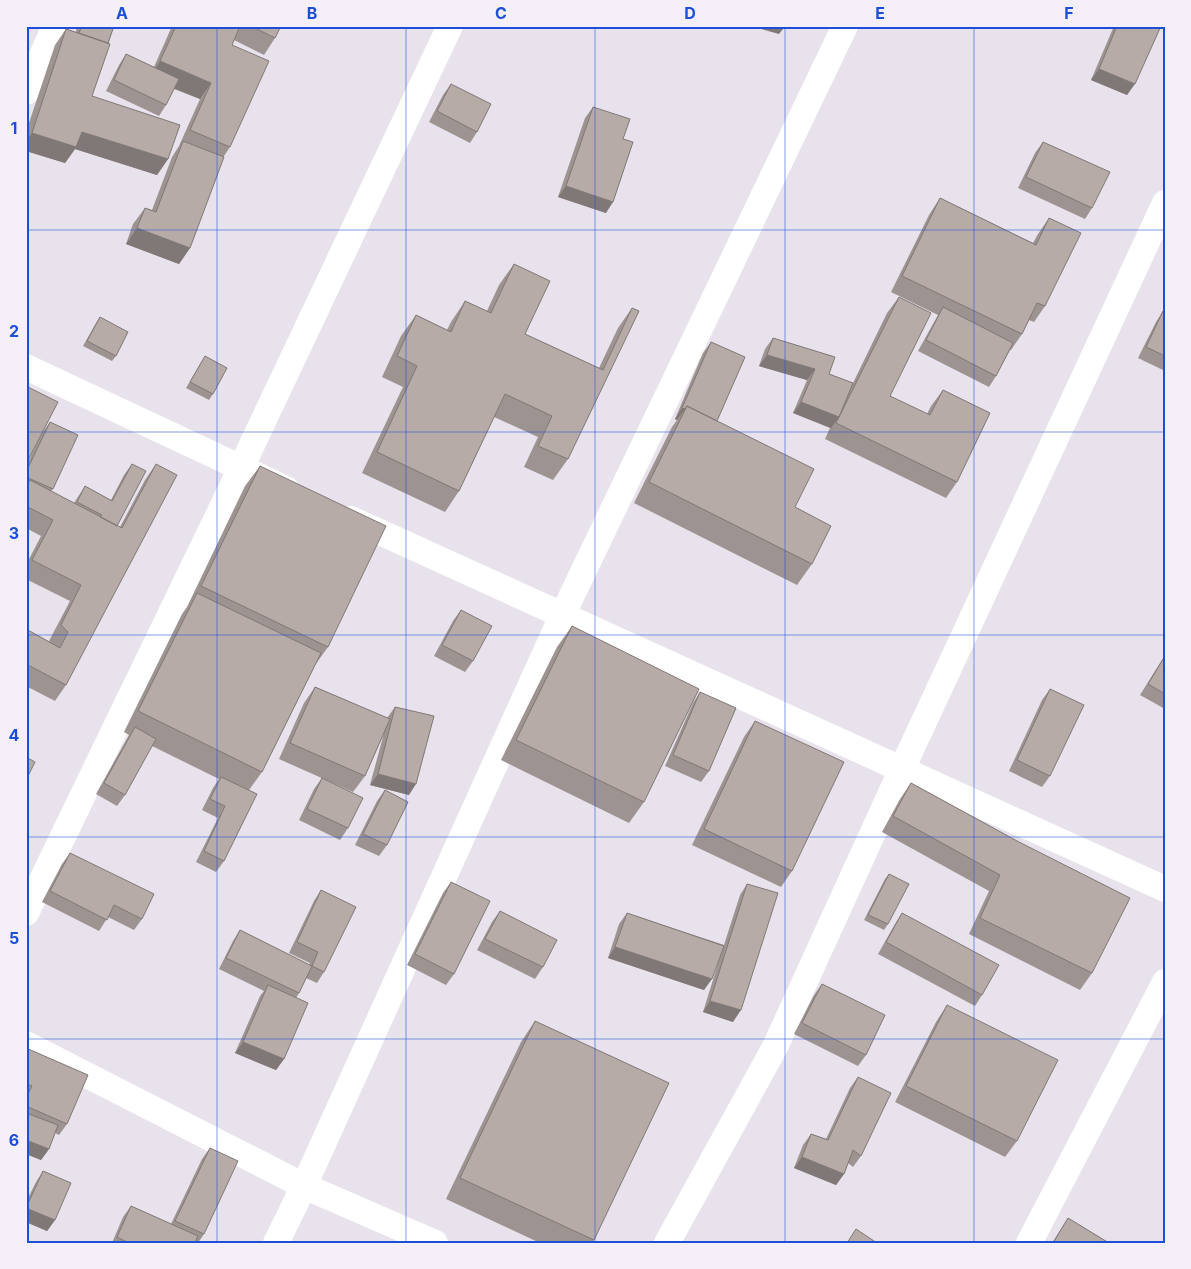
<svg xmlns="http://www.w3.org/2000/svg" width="1191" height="1269" viewBox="0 0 1191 1269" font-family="Inter,sans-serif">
<rect width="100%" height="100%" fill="#e7e2ec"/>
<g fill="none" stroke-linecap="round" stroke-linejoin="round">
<path stroke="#fff" stroke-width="26" d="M 26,92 L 55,26
M 26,367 L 286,489
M 351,519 L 1165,889
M 26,913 L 241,468 L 450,26
M 26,1044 L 304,1186 L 435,1243
M 276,1243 L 304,1186 L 562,616 L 845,26
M 667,1243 L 775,1047 L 902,769 L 1165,203
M 1029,1243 L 1165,982"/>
</g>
<path fill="#9d9390" d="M 77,26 L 114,26 L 92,96 L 168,159 L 157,175 L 75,149 L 65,163 L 26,151 L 26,132 L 55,45 L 66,29 L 76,32 Z
M 172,26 L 281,26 L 275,38 L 264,55 L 234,40 L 232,45 L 230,147 L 224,156 L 190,248 L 179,264 L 126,244 L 133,224 L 145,208 L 152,210 L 172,157 L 179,146 L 200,99 L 174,89 L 166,105 L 159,116 L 106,91 L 119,65 L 126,54 L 154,67 Z
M 1114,26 L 1161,26 L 1127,95 L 1091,80 Z
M 451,84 L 477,132 L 470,143 L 429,122 L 443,95 Z
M 593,107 L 623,139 L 606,213 L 558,197 L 585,118 Z
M 1043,142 L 1092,208 L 1085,219 L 1018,188 L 1035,153 Z
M 940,198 L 1033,243 L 1038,234 L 1049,218 L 1045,306 L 1034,322 L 1029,320 L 1022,334 L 1011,350 L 1010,350 L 996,376 L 989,387 L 918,351 L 938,315 L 891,292 L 929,215 Z
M 514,264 L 525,334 L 599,368 L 618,328 L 632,308 L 568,459 L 553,480 L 524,467 L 538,437 L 494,417 L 459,491 L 445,512 L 362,473 L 403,387 L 382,377 L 401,336 L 416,315 L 447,330 L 451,322 L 465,301 L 487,311 L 499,285 Z
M 899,297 L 890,396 L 927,414 L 931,406 L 943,390 L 957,482 L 946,498 L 825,439 L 830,428 L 793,413 L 807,380 L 759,366 L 765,349 L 773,338 L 829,374 L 853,383 L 887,313 Z
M 1163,311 L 1165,312 L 1165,371 L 1138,358 L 1156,322 Z
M 100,317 L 116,356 L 112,361 L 83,346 L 96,323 Z
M 711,342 L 717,421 L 795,507 L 812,564 L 797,585 L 634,503 L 672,427 L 677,420 L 675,419 L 703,353 Z
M 205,356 L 213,394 L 209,400 L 186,388 Z
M 50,422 L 53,489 L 51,491 L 74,503 L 85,486 L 111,500 L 124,475 L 132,464 L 117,526 L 120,527 L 145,480 L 156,464 L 66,685 L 55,701 L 26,686 L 26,629 L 52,643 L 49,641 L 70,601 L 26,579 L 26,565 L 41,536 L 26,528 L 26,466 L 42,433 Z
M 260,466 L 328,647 L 315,665 L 262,772 L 249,790 L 224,861 L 216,872 L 196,862 L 218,818 L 202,810 L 213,788 L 219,779 L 152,746 L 125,795 L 117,806 L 96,794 L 129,735 L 124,732 L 182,614 L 187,607 L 245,486 Z
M 461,610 L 473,661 L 465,672 L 434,656 L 453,621 Z
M 572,626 L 644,802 L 629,823 L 501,760 L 557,647 Z
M 1165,655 L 1165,709 L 1140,695 Z
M 315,687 L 387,718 L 395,707 L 409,795 L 370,785 L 384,733 L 365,776 L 353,792 L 279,759 L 304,703 Z
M 1050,689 L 1050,776 L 1042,787 L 1009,771 L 1042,700 Z
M 700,692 L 709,771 L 701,782 L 665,766 L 693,703 Z
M 755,721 L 792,871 L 781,887 L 692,845 L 744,737 Z
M 322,778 L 348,828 L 340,840 L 299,820 L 314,789 Z
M 911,783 L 1019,842 L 1092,973 L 1080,990 L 969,934 L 989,891 L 882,832 L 900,799 Z
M 385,790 L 387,845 L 379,856 L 355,845 L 377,801 Z
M 70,853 L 142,919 L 134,930 L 108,917 L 99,931 L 42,902 L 62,864 Z
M 889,874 L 888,924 L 884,930 L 864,920 L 885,879 Z
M 451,882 L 454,974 L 446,985 L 407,965 L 443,893 Z
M 747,884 L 733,1022 L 703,1012 L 721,954 L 704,990 L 608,958 L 619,924 L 627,913 L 724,945 L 740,895 Z
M 321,890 L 324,972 L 317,983 L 306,978 L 299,993 L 296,998 L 284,1059 L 276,1070 L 235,1053 L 260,996 L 264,991 L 219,969 L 233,941 L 240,930 L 309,965 L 310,963 L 289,953 L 314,901 Z
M 500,911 L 543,967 L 535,979 L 477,950 L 492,922 Z
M 902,913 L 982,995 L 975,1006 L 878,954 L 895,924 Z
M 822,984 L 866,1055 L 858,1066 L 794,1034 L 814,995 Z
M 947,1005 L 1017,1141 L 1005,1157 L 895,1102 L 936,1022 Z
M 535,1021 L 594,1240 L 593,1243 L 540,1243 L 446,1199 L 521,1042 Z
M 26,1048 L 67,1124 L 59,1135 L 55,1133 L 49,1149 L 41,1160 L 26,1154 Z
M 858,1077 L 861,1156 L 853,1167 L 848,1163 L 844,1174 L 836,1185 L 794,1168 L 803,1145 L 811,1134 L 826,1139 L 850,1088 Z
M 210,1148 L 204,1234 L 198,1243 L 112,1243 L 123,1217 L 131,1206 L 171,1224 L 202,1159 Z
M 43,1171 L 55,1220 L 47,1231 L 26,1222 L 26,1202 L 36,1182 Z
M 1068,1218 L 1109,1243 L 1052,1243 Z"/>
<path fill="#807876" d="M 750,26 L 774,26 L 783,29 L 779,34 Z
M 160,61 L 211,83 L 200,99 L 149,78 Z
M 1099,69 L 1135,84 L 1127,95 L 1091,80 Z
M 82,132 L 168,159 L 157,175 L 75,149 L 65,163 L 26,151 L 26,141 L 32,133 Z
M 566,186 L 613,202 L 606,213 L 558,197 Z
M 137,228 L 190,248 L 179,264 L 126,244 Z
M 767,355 L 815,369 L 807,380 L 759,366 Z
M 801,402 L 839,417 L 831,428 L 793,413 Z
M 682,408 L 685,409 L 677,420 L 675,419 Z
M 378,774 L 416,784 L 409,795 L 370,785 Z
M 615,947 L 712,979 L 704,990 L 608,958 Z
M 710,1001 L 741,1010 L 733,1022 L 703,1012 Z
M 243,1042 L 284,1059 L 276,1070 L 235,1053 Z
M 26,1140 L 49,1149 L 41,1160 L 26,1154 Z
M 802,1157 L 844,1174 L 836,1185 L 794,1168 Z
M 26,1208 L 55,1220 L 47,1231 L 26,1222 Z"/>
<path fill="#b7aba8" stroke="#807876" d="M 82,26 L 114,26 L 108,43 L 79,33 Z
M 176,26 L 240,26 L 232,45 L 269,61 L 230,147 L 190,130 L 211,83 L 160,61 Z
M 251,26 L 281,26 L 275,38 Z
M 774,26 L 784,26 L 783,29 Z
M 1117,26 L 1161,26 L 1135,84 L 1099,69 Z
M 66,29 L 110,44 L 92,96 L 180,125 L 168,159 L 82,132 L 76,147 L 32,133 Z
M 126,54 L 179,79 L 166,105 L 114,80 Z
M 451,84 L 491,104 L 477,132 L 437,111 Z
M 593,107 L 630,119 L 623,139 L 633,142 L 613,202 L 566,186 Z
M 183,141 L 224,157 L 190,248 L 137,228 L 145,208 L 156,212 Z
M 1043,142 L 1110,172 L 1092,208 L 1026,177 Z
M 940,198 L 1036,245 L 1049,218 L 1081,233 L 1045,306 L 1037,303 L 1022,334 L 902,276 Z
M 514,264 L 550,281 L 525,334 L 603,370 L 632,308 L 639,311 L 568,459 L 538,446 L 552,416 L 505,394 L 459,491 L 377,452 L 417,366 L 397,356 L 416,315 L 451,332 L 465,301 L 491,313 Z
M 899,297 L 931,313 L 890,396 L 930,415 L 943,390 L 990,413 L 957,482 L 836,423 Z
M 943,307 L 1013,343 L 996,376 L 926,340 Z
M 1163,311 L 1165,312 L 1165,356 L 1146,347 Z
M 100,317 L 128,332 L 116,356 L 87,341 Z
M 773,338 L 835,357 L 829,374 L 853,383 L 839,417 L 801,402 L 815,369 L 767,355 Z
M 711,342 L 745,357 L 717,421 L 687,406 L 685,409 L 682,408 Z
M 205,356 L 227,368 L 213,394 L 190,382 Z
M 26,386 L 58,402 L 26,464 Z
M 687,406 L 814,469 L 795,507 L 831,526 L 812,564 L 649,482 Z
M 50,422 L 78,435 L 53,489 L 26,477 L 26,472 Z
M 132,464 L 146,471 L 117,526 L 100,517 L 102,515 L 77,502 L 85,486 L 112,501 Z
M 156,464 L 177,475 L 66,685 L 26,664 L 26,629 L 60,648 L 68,632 L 61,625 L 81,585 L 32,560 L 53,520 L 26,506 L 26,486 L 30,480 L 122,528 Z
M 260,466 L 386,526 L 328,647 L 201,586 Z
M 197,593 L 321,653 L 262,772 L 138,711 Z
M 461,610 L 492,626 L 473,661 L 442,645 Z
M 572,626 L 699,689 L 644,802 L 516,740 Z
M 1165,656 L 1165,694 L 1148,684 Z
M 315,687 L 390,719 L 365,776 L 290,743 Z
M 1050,689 L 1084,705 L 1050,776 L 1017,760 Z
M 700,692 L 736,708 L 709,771 L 673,755 Z
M 395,707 L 434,716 L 416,784 L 378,774 Z
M 755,721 L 844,762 L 792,871 L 704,829 Z
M 135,727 L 156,739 L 125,795 L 104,783 Z
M 26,757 L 35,762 L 26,780 Z
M 221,777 L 257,794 L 224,861 L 204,851 L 225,806 L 210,799 Z
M 322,778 L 363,798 L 348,828 L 307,809 Z
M 911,783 L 1019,842 L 1130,898 L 1092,973 L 980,918 L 1000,875 L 893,816 Z
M 385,790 L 408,802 L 387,845 L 363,834 Z
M 70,853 L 154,894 L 142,919 L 114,905 L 107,920 L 50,891 Z
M 889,874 L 909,884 L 888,924 L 868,915 Z
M 451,882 L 490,901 L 454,974 L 415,954 Z
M 747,884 L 778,893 L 741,1010 L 710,1001 Z
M 321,890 L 356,907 L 324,972 L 312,966 L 318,952 L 297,942 Z
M 500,911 L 557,940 L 543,967 L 485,939 Z
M 627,913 L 724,946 L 712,979 L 615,947 Z
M 902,913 L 999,965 L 982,995 L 886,942 Z
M 240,930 L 312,966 L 299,993 L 226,958 Z
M 822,984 L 885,1015 L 866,1055 L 802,1023 Z
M 268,985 L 308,1003 L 284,1059 L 243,1042 Z
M 947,1005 L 1058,1060 L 1017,1141 L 906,1086 Z
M 535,1021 L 669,1083 L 594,1240 L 460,1178 Z
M 26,1048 L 88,1075 L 67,1124 L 26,1106 L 26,1098 L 32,1086 L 26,1083 Z
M 858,1077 L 891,1093 L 861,1156 L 853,1150 L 844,1174 L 802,1157 L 811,1134 L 828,1140 Z
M 26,1113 L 58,1125 L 49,1149 L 26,1140 Z
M 210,1148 L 238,1161 L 204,1234 L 175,1221 Z
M 43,1171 L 71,1183 L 55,1220 L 26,1208 Z
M 131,1206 L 198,1236 L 195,1243 L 129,1243 L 117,1237 Z
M 1068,1218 L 1109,1243 L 1053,1243 Z
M 856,1229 L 877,1243 L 847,1243 Z"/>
<path fill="none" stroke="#1d4ed8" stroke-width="1" stroke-opacity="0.55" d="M 217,26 L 217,1243M 406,26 L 406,1243M 595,26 L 595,1243M 785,26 L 785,1243M 974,26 L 974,1243M 26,230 L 1165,230M 26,432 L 1165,432M 26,635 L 1165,635M 26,837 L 1165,837M 26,1039 L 1165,1039"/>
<rect width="1191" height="1269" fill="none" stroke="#f4eff9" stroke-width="55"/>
<rect x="28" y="28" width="1136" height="1214" fill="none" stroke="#1d4ed8" stroke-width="2"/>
<g font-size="16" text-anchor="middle" font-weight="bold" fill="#1d4ed8">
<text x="122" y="19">A</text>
<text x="312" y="19">B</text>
<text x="501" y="19">C</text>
<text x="690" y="19">D</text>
<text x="880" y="19">E</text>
<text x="1069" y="19">F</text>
<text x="14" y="134">1</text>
<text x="14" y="337">2</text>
<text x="14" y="539">3</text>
<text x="14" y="741">4</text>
<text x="14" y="944">5</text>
<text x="14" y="1146">6</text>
</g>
</svg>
